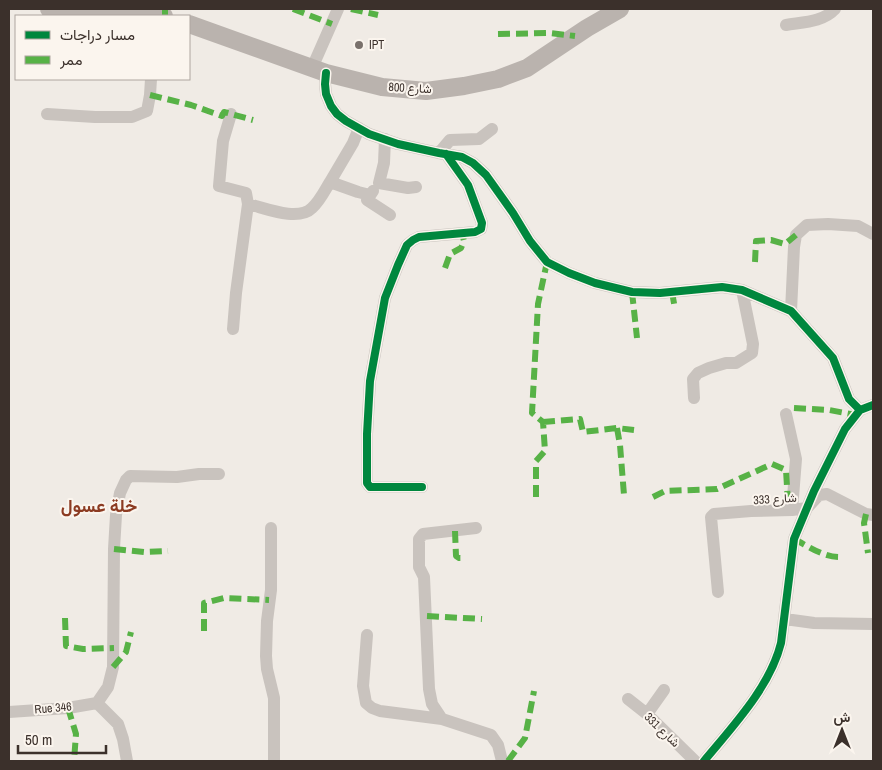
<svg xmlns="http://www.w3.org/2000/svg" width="882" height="770" viewBox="0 0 882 770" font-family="'Archivo Narrow',Vazirmatn,sans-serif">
<rect width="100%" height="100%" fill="#f0ebe5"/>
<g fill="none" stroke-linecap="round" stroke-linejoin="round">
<path stroke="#c9c3be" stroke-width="12" d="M 786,25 C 804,22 823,22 835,9
M 312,68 L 338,9
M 326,73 L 325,84 L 326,94 L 331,106 L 337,114 L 346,121 L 369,134 L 398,144 L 439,153 L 462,157 L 473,163 L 486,175 L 513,213 L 530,241 L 547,262 L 569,273 L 595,283 L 632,292 L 660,293 L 722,287 L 742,290 L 791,311 L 833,358 L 849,399 L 860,410 L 873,405
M 47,114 L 95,117 L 132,117 L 147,111 L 150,95 L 151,79
M 231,114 L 223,141 L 219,186 L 246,193 L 248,204 L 236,293 L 233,329
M 359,128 L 353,143 L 330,182 L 358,192 L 370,195
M 385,139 L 384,163 L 379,183 L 408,188 L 416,187
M 439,153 L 450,140 L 479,139 L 492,129
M 373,191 L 367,200 L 390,215
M 248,204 C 265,208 298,222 312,208 C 320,201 325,190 330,182
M 791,311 L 794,247 L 796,235 L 807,225 L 828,224 L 858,226 L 873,234
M 694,398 L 693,379 L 698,373 L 709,368 L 726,363 L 736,363 L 752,353 L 753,344 L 742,290
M 786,414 L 796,459 L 792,510
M 422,487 L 370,487 L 367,483 L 367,434 L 370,381 L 385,298 L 398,265 L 407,245 L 413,240 L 419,237 L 475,232 L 481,229 L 482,223 L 468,185 L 446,154
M 271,528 L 271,590 L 267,621 L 266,656 L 267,669 L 274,698 L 274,761
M 476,528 L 423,534 L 419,539 L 419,567 L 424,577 L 429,689 L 432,704 L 442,719 L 491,735 L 498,745 L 502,761
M 718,592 L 711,517 L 714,514 L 751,511 L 792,510 L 807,508 L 819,495 L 827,494 L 866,514 L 873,515
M 785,619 L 814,623 L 873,624
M 367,635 L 363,686 L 366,703 L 372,708 L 380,711 L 442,719
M 628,699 L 647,714 L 695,761
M 9,712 L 68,708 L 97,703
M 647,714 L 664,690
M 127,761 L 123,739 L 118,724 L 97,703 L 108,687 L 113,667 L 114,549 L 116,515 L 120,493 L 126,480 L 130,476 L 177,477 L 199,474 L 219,474
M 704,761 C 733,726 770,687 781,643 L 794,539 L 814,491 L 845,429 L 860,410"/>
<path stroke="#bab3ae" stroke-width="18" d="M 49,9 L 153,14 L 164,16
M 189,24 L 326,73 L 382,87 L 426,91 L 464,86 L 498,79 L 527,68 L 587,28 L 620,9"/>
<path stroke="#57b246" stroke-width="6" stroke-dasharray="12 6" stroke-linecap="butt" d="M 293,9 L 332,24
M 351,9 L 378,15
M 165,16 L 165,9
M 498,34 L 550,33 L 575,36
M 150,95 L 191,105 L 222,116 L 224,112 L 253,120
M 755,262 L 756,241 L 771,240 L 785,244 L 796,235
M 445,268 L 450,254 L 461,248 L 464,241 L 462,233
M 632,292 L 637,338
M 672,292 L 675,309
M 794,408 L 829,410 L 856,415
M 543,422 L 580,419 L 583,432 L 617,428 L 634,430
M 617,428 L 620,445 L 624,495
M 536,497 L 536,461 L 545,451 L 543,422 L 532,413 L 538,304 L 547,262
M 653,497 L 665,491 L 717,489 L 772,464 L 786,470 L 788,503 L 792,507
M 866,514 L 864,523 L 868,553
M 455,531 L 456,556 L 459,558 L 466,558
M 794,539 C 808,546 823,557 839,557
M 114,549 L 144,552 L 168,551
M 427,616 L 482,619
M 65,618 L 66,646 L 83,649 L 114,648
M 204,631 L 204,603 L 224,598 L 269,600
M 113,667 L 126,652 L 131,632
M 68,708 L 76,734 L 74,761
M 508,761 L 525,738 L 534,691"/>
<defs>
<path id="cycleway" d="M 326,73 L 325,84 L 326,94 L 331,106 L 337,114 L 346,121 L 369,134 L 398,144 L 439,153 L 462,157 L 473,163 L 486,175 L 513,213 L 530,241 L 547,262 L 569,273 L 595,283 L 632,292 L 660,293 L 722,287 L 742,290 L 791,311 L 833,358 L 849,399 L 860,410 L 873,405
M 422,487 L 370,487 L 367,483 L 367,434 L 370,381 L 385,298 L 398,265 L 407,245 L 413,240 L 419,237 L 475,232 L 481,229 L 482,223 L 468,185 L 446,154
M 704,761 C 733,726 770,687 781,643 L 794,539 L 814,491 L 845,429 L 860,410"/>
</defs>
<use href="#cycleway" stroke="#fbf5ee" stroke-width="11"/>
<use href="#cycleway" stroke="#00873e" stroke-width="8"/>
</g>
<circle fill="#7a716c" stroke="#fbf5ee" stroke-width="2" cx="359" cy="45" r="5"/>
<g text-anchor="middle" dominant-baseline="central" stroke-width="4" stroke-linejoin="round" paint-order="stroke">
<g font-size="12" fill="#3b302b" stroke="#fbf5ee" text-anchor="start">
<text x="369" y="45">IPT</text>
</g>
<g font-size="12" fill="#3b302b" stroke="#fbf5ee">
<text transform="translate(410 88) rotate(3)">شارع 800</text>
<text transform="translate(775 499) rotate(-3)">شارع 333</text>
<text transform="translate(53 708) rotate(-5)">Rue 346</text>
<text transform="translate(662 730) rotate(44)">شارع 331</text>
</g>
<g font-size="18" font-weight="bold" fill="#8c3b22" stroke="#fbf5ee">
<text x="99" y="505">خلة عسول</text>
</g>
</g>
<rect width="882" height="770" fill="none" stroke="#3b302b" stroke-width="20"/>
<rect x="15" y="15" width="175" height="65" fill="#fbf5ee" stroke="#aea6a0"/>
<rect x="25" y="31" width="25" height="8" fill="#00873e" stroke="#aea6a0"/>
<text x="60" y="40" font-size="15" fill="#3b302b">مسار دراجات</text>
<rect x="25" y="56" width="25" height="8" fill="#57b246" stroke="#aea6a0"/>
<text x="60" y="65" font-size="15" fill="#3b302b">ممر</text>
<g transform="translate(842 730)" stroke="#fbf5ee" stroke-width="4" paint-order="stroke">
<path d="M0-4L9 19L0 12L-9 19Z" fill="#3b302b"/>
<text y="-8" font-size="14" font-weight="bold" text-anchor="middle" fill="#3b302b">ش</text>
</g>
<path d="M18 745v8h88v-8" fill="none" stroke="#3b302b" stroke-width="2.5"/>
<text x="25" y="745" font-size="15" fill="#3b302b" stroke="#fbf5ee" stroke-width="4" paint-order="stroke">50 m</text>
</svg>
